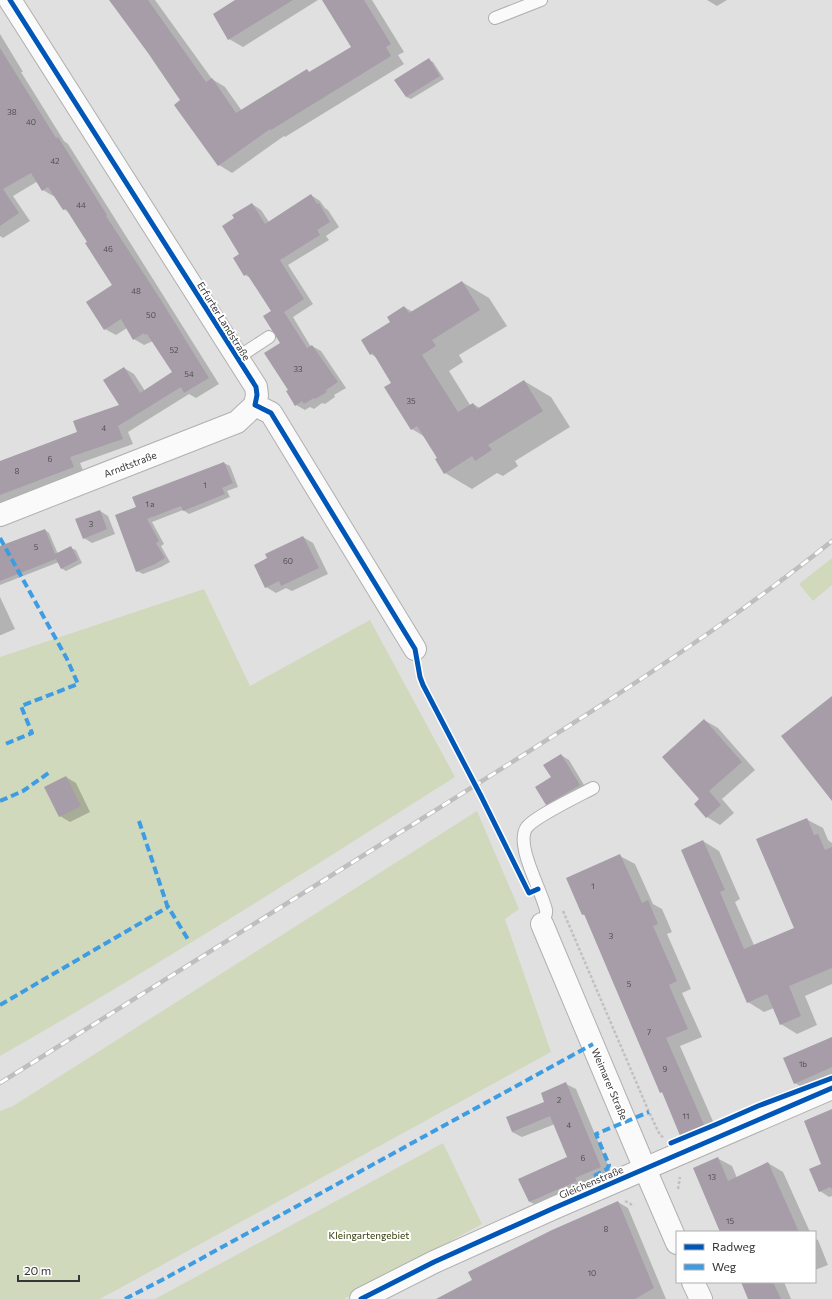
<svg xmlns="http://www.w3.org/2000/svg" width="832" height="1299" viewBox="0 0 832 1299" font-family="Commissioner,sans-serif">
<rect width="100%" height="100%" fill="#e0e0e1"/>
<path fill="#d1d9bc" d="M 832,558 L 832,585 L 813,601 L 799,584 Z
M 204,589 L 250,686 L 370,620 L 455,777 C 305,872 155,968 0,1056 L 0,657 Z
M 477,811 L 519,909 L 505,919 L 551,1052 L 100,1299 L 0,1299 L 0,1111 L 13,1106 Z
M 443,1143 L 482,1224 L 344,1299 L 155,1299 Z"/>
<path fill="#0003" d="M 110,0 L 155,0 L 212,79 L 225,87 L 242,111 L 307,71 L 311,73 L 352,47 L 323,0 L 372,0 L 404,52 L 398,55 L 404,64 L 285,137 L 284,136 L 232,173 L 219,165 L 182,101 L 149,52 Z
M 237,0 L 318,0 L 243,47 L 229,39 L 214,15 Z
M 707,0 L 727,0 L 717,6 Z
M 0,34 L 23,72 L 21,72 L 64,141 L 68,144 L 219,384 L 196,398 L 189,394 L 128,432 L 133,444 L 80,463 L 84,473 L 0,505 L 0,462 L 78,432 L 121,405 L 124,368 L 134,374 L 145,391 L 173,372 L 153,341 L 144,345 L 134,339 L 127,328 L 116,335 L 105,329 L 114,285 L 70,213 L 64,209 L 55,195 L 53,196 L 43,190 L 38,181 L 13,196 L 30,221 L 3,238 L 0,236 Z
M 429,60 L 433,62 L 444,79 L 411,99 L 406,97 Z
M 311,195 L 320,201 L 325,208 L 328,210 L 339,227 L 326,236 L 329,240 L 288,265 L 313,304 L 293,317 L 311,347 L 312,346 L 321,351 L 346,388 L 334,395 L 335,397 L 325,404 L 322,403 L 314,409 L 310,407 L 305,410 L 296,405 L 289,390 L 282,343 L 272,312 L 251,278 L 245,275 L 236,218 L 252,204 L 261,210 L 269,222 Z
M 462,282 L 489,298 L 507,326 L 459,355 L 463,362 L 449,371 L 470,405 L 473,404 L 480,408 L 524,381 L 551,397 L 570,427 L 515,461 L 518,466 L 503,476 L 497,473 L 472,489 L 445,473 L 438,458 L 425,437 L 412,429 L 392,383 L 377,358 L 371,354 L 392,322 L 404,307 L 413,312 Z
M 224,463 L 230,466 L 238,487 L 227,491 L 230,497 L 189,514 L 183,510 L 152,522 L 164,544 L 161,546 L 170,562 L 161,567 L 143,574 L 137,571 L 137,507 Z
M 100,511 L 108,516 L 115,534 L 92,543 L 84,538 Z
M 45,530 L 49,533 L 58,554 L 71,548 L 76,550 L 82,563 L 66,571 L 61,568 L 59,562 L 0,585 L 0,549 Z
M 303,537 L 313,543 L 328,574 L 292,591 L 286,588 L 276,593 L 266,587 Z
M 0,597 L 15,629 L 1,635 L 0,635 Z
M 704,720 L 718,728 L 755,770 L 722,799 L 734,813 L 720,825 L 707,817 L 701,799 Z
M 561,755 L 569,760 L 587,790 L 555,809 L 546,804 L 552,777 Z
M 66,777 L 76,783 L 90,812 L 70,822 L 60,816 Z
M 806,819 L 823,828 L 828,840 L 832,843 L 832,984 L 805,996 L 817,1025 L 797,1034 L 781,1024 L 774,1008 L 764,1012 L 748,1002 L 703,841 L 719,851 L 740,899 L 735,902 L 754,945 L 795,928 Z
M 620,856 L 635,864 L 653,904 L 662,909 L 672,932 L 667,934 L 691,989 L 682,993 L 702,1037 L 680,1046 L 719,1135 L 696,1145 L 682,1137 L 663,1093 L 661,1092 L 586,916 L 582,914 Z
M 832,1037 L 832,1077 L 805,1089 L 795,1083 Z
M 566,1084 L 576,1089 L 611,1172 L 540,1207 L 530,1202 L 568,1158 L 555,1124 L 522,1137 L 512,1132 Z
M 832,1111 L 832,1196 L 829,1197 L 820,1191 L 823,1165 Z
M 717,1158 L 732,1166 L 737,1178 L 768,1163 L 783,1172 L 810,1232 L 721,1232 Z
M 618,1202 L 628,1208 L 666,1299 L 438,1299 Z
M 815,1239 L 818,1240 L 828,1265 L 815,1270 Z
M 743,1282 L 785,1282 L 784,1282 L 791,1299 L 750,1299 Z"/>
<path fill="#a69da8" d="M 109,0 L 148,0 L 206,82 L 212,78 L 236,113 L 307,69 L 309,72 L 351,47 L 322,0 L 364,0 L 391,44 L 386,47 L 391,56 L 271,130 L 270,129 L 218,166 L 174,105 L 180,100 L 148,53 Z
M 235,0 L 293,0 L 228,40 L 213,14 Z
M 0,48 L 56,138 L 58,137 L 107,215 L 106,216 L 159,297 L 209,378 L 184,393 L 181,387 L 118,426 L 123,439 L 70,457 L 74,467 L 0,495 L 0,461 L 77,432 L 73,421 L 119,405 L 103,380 L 124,367 L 140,393 L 172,372 L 147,334 L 145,335 L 144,333 L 133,340 L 121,319 L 104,330 L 86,302 L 112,285 L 85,243 L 87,242 L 66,209 L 63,210 L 48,187 L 42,191 L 31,173 L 3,189 L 19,213 L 0,226 Z
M 429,58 L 440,76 L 406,97 L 394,80 Z
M 311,194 L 317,204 L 319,203 L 330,222 L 317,230 L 320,235 L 280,260 L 304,299 L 284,312 L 307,348 L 312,345 L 338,382 L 326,390 L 327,392 L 315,399 L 314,398 L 304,404 L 302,401 L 295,406 L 286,391 L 288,390 L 264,353 L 280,343 L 263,316 L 271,311 L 247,274 L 244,276 L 233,258 L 239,254 L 222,226 L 234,218 L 232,215 L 252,203 L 265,224 Z
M 462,281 L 480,310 L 432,340 L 436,346 L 422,355 L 458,412 L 473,403 L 477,409 L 524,380 L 543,411 L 488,445 L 492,450 L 475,461 L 472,456 L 444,474 L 435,459 L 437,458 L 417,426 L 411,430 L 384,387 L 391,383 L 373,353 L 370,355 L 361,340 L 390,322 L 387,317 L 404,306 L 409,313 Z
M 224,462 L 233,483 L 222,488 L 225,494 L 183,511 L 181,506 L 147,519 L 159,541 L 156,543 L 165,558 L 155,564 L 136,572 L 115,515 L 136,507 L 132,497 Z
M 100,510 L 107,529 L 83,539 L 75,519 Z
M 45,529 L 55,554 L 71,546 L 78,560 L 61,569 L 56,559 L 0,581 L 0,546 Z
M 303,536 L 319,568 L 281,586 L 279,581 L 265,588 L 254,565 L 267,558 L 265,554 Z
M 832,696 L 832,801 L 781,736 Z
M 704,719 L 742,762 L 709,791 L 721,805 L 706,818 L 694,804 L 699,799 L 662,757 Z
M 561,754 L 580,785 L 546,805 L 535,787 L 551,777 L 543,765 Z
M 66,776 L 81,806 L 59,817 L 44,787 Z
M 807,818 L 814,835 L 818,834 L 825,850 L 832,847 L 832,968 L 789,986 L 801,1016 L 780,1025 L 767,994 L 747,1003 L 681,850 L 703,840 L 725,890 L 720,892 L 744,949 L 794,928 L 756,839 Z
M 620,854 L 642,903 L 648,900 L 658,924 L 653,926 L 677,981 L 669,985 L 688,1029 L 666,1038 L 705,1127 L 681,1138 L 662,1092 L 660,1093 L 584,914 L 582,915 L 566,878 Z
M 832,1037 L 832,1067 L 794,1084 L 783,1058 Z
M 566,1082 L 601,1167 L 575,1178 L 577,1181 L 529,1202 L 518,1179 L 567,1157 L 550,1116 L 512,1132 L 506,1117 L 544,1102 L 541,1093 Z
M 832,1109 L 832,1189 L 830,1187 L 819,1192 L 809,1169 L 821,1164 L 804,1121 Z
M 718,1157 L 728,1181 L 768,1162 L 799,1232 L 720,1232 L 693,1168 Z
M 618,1201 L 654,1288 L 635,1299 L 436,1299 L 472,1280 L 468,1272 L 552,1230 Z
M 741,1282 L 773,1282 L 781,1299 L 748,1299 Z"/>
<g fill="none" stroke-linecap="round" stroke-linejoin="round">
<defs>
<path id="lane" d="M 495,18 L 541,0
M 237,358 L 269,337
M 542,924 C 544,920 547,914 546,910 C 542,891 514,844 527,827 C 536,816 578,796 593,788"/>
<path id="street" d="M 10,0 L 256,387 L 257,395 L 255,405
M 255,405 L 271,413 L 415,649
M 0,515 L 237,422 L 255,405
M 542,924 L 645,1169"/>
<path id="secondary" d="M 645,1169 L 677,1243
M 693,1282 L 701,1299
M 361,1299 L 434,1262 L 554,1208 L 832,1088"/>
</defs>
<use href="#lane" stroke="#b0b0b1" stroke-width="14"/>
<use href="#street" stroke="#b0b0b1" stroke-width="24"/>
<use href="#secondary" stroke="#b0b0b1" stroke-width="24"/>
<path stroke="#c1c1c2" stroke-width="2.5" stroke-dasharray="3 2" stroke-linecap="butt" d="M 563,911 L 649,1112 L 660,1135 L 664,1138
M 678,1189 L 680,1177
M 625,1201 L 634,1206"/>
<use href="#lane" stroke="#fafafa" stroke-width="12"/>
<use href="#street" stroke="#fafafa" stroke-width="22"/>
<use href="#secondary" stroke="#fafafa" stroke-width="22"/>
<defs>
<path id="rail" d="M 0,1083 C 144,993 288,903 431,813 C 568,727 706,642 832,541"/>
</defs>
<use href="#rail" stroke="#bebebf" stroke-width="4.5"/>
<use href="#rail" stroke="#fff" stroke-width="3" stroke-dasharray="9" stroke-linecap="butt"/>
<path stroke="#3e9de2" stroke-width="4" stroke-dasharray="8 4" stroke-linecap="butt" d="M 0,538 L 67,659 L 78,684 L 21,706 L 32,733 L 3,745
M 0,801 L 23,791 L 50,772
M 139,821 L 167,905 L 189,941
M 0,1005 L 168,907
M 594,1176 L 607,1169 L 609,1165 L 596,1134 L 649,1112
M 125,1299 L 162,1280 L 593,1044"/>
<defs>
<path id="cycleway" d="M 10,0 L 256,387 L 257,395 L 255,405 L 271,413 L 415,649 L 420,677 L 423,685 L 481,796 L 529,893 L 538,889
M 671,1143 L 717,1124 L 758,1106 L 832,1078
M 361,1299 L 434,1262 L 554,1208 L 832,1088"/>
</defs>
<use href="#cycleway" stroke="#fff" stroke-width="8"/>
<use href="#cycleway" stroke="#0057b8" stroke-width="5"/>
</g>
<g text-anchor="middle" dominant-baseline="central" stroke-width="4" stroke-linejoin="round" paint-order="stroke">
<g font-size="8" fill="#524f53">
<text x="12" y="112">38</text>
<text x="31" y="122">40</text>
<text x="55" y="161">42</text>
<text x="81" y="205">44</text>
<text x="108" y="249">46</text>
<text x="136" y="291">48</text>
<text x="151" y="315">50</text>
<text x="174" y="350">52</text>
<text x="298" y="369">33</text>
<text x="189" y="374">54</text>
<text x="411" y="401">35</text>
<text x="104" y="428">4</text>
<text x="50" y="459">6</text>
<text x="17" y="471">8</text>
<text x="205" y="485">1</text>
<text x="150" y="504">1 a</text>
<text x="91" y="524">3</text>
<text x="36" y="547">5</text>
<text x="288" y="561">60</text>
<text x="593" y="886">1</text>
<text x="611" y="936">3</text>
<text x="629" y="984">5</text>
<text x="649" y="1032">7</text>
<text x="803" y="1064">1b</text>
<text x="665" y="1069">9</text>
<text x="559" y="1100">2</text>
<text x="686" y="1116">11</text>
<text x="569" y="1125">4</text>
<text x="583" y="1158">6</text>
<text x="712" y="1177">13</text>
<text x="730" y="1221">15</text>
<text x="606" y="1229">8</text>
<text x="592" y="1273">10</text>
</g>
<g font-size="10" fill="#363537" stroke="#fff">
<text transform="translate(224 321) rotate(58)">Erfurter Landstraße</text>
<text transform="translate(130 464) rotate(-21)">Arndtstraße</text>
<text transform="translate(610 1084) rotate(67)">Weimarer Straße</text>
<text transform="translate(591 1182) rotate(-23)">Gleichenstraße</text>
</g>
<g font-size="10" fill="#313b06" stroke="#fff">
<text x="369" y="1235">Kleingartengebiet</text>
</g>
</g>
<rect x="676" y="1231" width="140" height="52" fill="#ffffff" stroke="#afaeaf"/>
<rect x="684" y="1244" width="20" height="6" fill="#0057b8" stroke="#afaeaf"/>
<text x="712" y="1251" font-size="12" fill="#363537">Radweg</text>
<rect x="684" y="1264" width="20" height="6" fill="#3e9de2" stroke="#afaeaf"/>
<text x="712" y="1271" font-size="12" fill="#363537">Weg</text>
<path d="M18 1275v6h61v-6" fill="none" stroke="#363537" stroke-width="2"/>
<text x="24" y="1275" font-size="12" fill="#363537" stroke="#ffffff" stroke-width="3" paint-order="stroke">20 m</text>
</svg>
